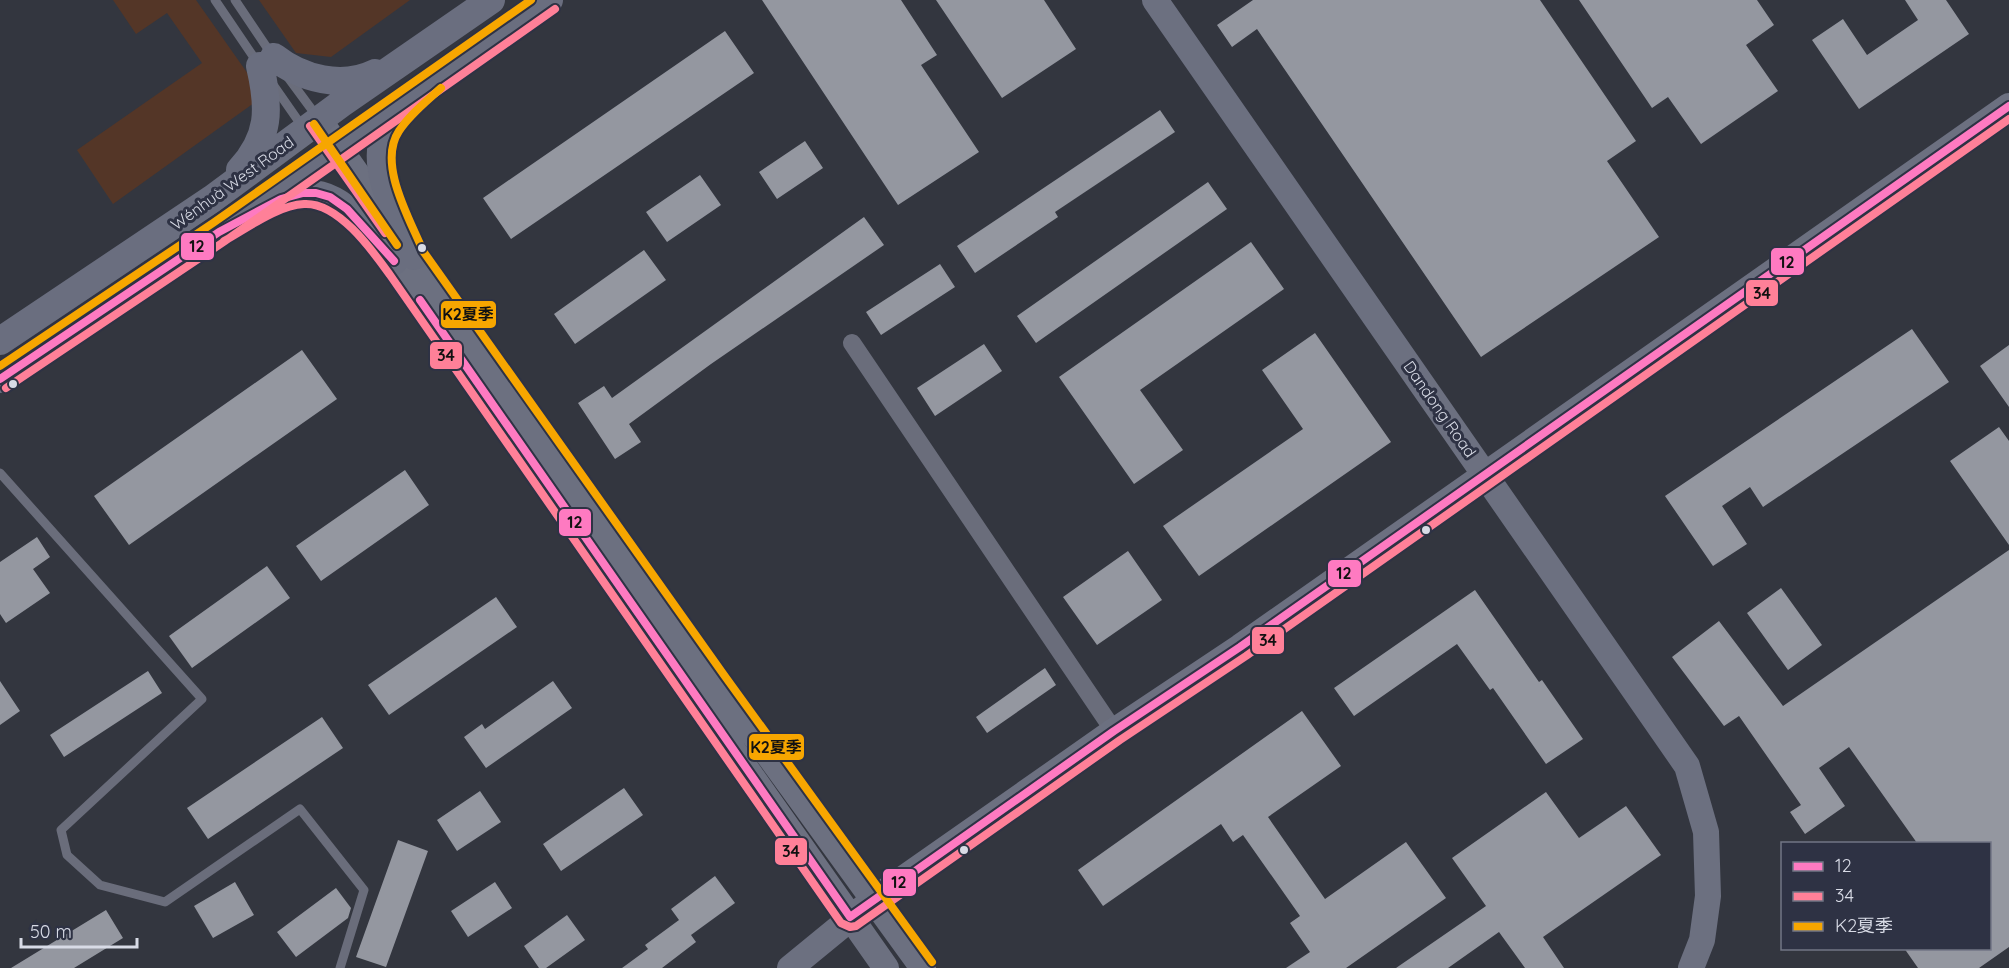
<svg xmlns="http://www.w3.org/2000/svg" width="2009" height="968" viewBox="0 0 2009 968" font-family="Quicksand,'Noto Sans SC',sans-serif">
<rect width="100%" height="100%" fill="#33363f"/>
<path fill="#543627" d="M 113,0 L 196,0 L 248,74 L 254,103 L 113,204 L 77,150 L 202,63 L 167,13 L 136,34 Z
M 259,0 L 410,0 L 331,57 L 296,53 Z"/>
<path fill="#9497a0" d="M 762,0 L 901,0 L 937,55 L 921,65 L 979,152 L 898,205 Z
M 936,0 L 1044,0 L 1076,49 L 1002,98 Z
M 1253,0 L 1540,0 L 1636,141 L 1607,161 L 1659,237 L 1481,357 L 1257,29 L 1232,47 L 1217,25 Z
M 1579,0 L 1757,0 L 1774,25 L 1746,45 L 1778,91 L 1701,144 L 1668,97 L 1652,108 Z
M 1905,0 L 1946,0 L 1969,34 L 1859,109 L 1812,40 L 1843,19 L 1867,55 L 1918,20 Z
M 725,31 L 754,73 L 511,239 L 483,198 Z
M 1160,110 L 1175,132 L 1055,212 L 1058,217 L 975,273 L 957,246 Z
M 805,141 L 823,168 L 777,199 L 759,172 Z
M 700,175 L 721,205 L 667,242 L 646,212 Z
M 1208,182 L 1227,209 L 1036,343 L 1017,316 Z
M 864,217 L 884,245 L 711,364 L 629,424 L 641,442 L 615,459 L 578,403 L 604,386 L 612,398 Z
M 1251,242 L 1284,289 L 1140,390 L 1183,450 L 1134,484 L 1059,377 Z
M 644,250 L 666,280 L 575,344 L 554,314 Z
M 940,264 L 955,287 L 881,335 L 866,312 Z
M 1912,329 L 1949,382 L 1763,507 L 1750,487 L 1722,506 L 1747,544 L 1713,566 L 1665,496 Z
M 1315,333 L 1391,442 L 1199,576 L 1163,526 L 1303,429 L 1262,370 Z
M 984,344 L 1002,371 L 935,416 L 917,388 Z
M 2009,345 L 2009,407 L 1980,366 Z
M 302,350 L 337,399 L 129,545 L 94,496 Z
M 1999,427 L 2009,441 L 2009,545 L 1950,461 Z
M 405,470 L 429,505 L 321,581 L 296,546 Z
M 37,537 L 50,557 L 33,569 L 50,593 L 6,623 L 0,614 L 0,562 Z
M 2009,550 L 2009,947 L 1979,968 L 1918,968 L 1904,948 L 1989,948 L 1989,843 L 1917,843 L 1849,747 L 1819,768 L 1845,806 L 1805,834 L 1790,812 L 1801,805 L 1739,716 L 1724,726 L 1672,657 L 1719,621 L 1783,706 Z
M 1128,551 L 1162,600 L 1097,645 L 1063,597 Z
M 267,566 L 290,598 L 192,668 L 169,636 Z
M 1781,588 L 1822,645 L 1788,670 L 1747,613 Z
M 1475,590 L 1539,682 L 1542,680 L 1583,739 L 1546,764 L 1493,688 L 1490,690 L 1457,644 L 1354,716 L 1334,688 Z
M 496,597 L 517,627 L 389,715 L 368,685 Z
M 1045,668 L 1056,685 L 987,733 L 976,717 Z
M 148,671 L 162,693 L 64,757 L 50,735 Z
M 0,681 L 20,711 L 0,725 Z
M 553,681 L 572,708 L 486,768 L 464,737 L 482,724 L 485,729 Z
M 1302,711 L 1341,766 L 1268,817 L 1325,899 L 1406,842 L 1446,898 L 1346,968 L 1286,968 L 1310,952 L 1290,923 L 1300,916 L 1243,835 L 1233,842 L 1221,824 L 1103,906 L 1078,870 Z
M 322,717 L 343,748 L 208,839 L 187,808 Z
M 624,788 L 643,815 L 561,871 L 543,844 Z
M 480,791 L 501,822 L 457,851 L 437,820 Z
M 1546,792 L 1579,838 L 1626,806 L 1661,855 L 1543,937 L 1564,968 L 1525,968 L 1499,932 L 1448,968 L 1396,968 L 1486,906 L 1452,858 Z
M 398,840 L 428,851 L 386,967 L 356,957 Z
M 715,876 L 735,903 L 691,935 L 696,942 L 662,968 L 622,968 L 648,949 L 645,945 L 679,920 L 671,909 Z
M 235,882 L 254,915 L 213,938 L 194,906 Z
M 495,882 L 512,908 L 468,937 L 451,911 Z
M 336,888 L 351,908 L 348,918 L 296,957 L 277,932 Z
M 106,910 L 123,938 L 74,968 L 11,968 Z
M 567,915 L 585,940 L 546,968 L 539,968 L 524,946 Z"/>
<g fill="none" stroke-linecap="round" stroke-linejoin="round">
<path stroke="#6a6d7b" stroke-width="9" d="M 215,0 L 259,65
M 235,0 L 272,55
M 287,76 L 318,118
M 274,86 L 304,129
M 0,473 L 202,699 L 61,830 L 67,855 L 100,885 L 165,902 L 300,809 L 364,890 L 340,968"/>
<path stroke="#6a6d7b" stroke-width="18" d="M 852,343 L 1114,731"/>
<path stroke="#6c7080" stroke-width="26" d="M 1155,0 L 1687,766 L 1706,832 L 1708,896 L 1702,940 L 1691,968
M 319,120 L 715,681 L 923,968
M 383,244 L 420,300 L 436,320 L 695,696 L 886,968
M 790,968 L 873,900 L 1114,731 L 1240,647 L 2009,106"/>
<path stroke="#6a6e7f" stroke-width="28" d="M 274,57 C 302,79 342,89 375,73
M 405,110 C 398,116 390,123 386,131 C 368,167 400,222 414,256
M 240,170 C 270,137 270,109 260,66
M 271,204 C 332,172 358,221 394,261
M 0,341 L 212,199 L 342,103 L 491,0
M 0,379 L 219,232 L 549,0"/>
<defs>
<path id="bus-1" d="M 420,300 L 850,917 L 1114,731 L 1240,647 L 2009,106
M 0,379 L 219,232 L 281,199 L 303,193 L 316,193 L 330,197 L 347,209 L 394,261"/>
<path id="bus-2" d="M 310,126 L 385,233
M 224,241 C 246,229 278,205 304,204 C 338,202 372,250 390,275 L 841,923 L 850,927 L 856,926 L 1120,740 L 1246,656 L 2009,119
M 6,388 L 225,241 L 555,9"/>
<path id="bus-3" d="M 441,88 C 427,101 410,114 399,131 C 377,164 410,219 423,251 L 724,675 L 932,962
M 314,124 L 397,245
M 0,366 L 213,223 L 531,0"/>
</defs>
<use href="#bus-1" stroke="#2e3244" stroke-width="12"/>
<use href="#bus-2" stroke="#2e3244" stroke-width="12"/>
<use href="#bus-3" stroke="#2e3244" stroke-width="12"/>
<use href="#bus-1" stroke="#fe7ac1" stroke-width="8"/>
<use href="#bus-2" stroke="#ff8098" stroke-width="8"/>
<use href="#bus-3" stroke="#f7a600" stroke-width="8"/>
</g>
<g fill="#d8dbe6" stroke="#2e3244" stroke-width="2">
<circle cx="422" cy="248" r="5"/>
<circle cx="13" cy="384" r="5"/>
<circle cx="1426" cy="530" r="5"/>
<circle cx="964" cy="850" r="5"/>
</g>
<g text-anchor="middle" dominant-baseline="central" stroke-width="6" stroke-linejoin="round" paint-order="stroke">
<g font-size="16" fill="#d8dbe6" stroke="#2e3244">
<text transform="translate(232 183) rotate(-36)">Wénhuà West Road</text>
<text transform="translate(1440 409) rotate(55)">Dandong Road</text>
</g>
</g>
<g stroke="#2e3244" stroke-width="2">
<rect x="180" y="232" width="35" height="29" rx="6" fill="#fe7ac1"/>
<rect x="1770" y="247" width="35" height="29" rx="6" fill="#fe7ac1"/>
<rect x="1745" y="279" width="34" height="28" rx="6" fill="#ff8098"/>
<rect x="440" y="300" width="57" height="29" rx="6" fill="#f7a600"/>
<rect x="429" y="341" width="34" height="29" rx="6" fill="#ff8098"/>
<rect x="558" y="508" width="34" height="29" rx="6" fill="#fe7ac1"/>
<rect x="1327" y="559" width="35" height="29" rx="6" fill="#fe7ac1"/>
<rect x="1251" y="626" width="34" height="29" rx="6" fill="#ff8098"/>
<rect x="748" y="733" width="57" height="28" rx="6" fill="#f7a600"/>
<rect x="774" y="837" width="34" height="29" rx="6" fill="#ff8098"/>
<rect x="882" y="868" width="35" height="29" rx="6" fill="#fe7ac1"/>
</g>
<g font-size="16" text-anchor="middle" font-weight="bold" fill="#111">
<text x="197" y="252">12</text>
<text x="1787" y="268">12</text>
<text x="1762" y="299">34</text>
<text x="468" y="320">K2夏季</text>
<text x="446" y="361">34</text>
<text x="575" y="528">12</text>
<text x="1344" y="579">12</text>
<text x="1268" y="646">34</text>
<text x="776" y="753">K2夏季</text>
<text x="791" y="857">34</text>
<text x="899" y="888">12</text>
</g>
<rect x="1781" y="842" width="210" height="108" fill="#2e3244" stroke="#727685" stroke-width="1.5"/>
<rect x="1793" y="862" width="30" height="9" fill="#fe7ac1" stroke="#727685" stroke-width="1.5"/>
<text x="1835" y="872" font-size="18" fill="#d8dbe6">12</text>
<rect x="1793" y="892" width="30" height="9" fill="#ff8098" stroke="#727685" stroke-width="1.5"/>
<text x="1835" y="902" font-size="18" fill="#d8dbe6">34</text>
<rect x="1793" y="922" width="30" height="9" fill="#f7a600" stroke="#727685" stroke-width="1.5"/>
<text x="1835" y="932" font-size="18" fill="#d8dbe6">K2夏季</text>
<path d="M21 938v9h116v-9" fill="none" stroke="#d8dbe6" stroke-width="3"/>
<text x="30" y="938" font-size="18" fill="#d8dbe6" stroke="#2e3244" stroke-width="4.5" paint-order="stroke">50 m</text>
</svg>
